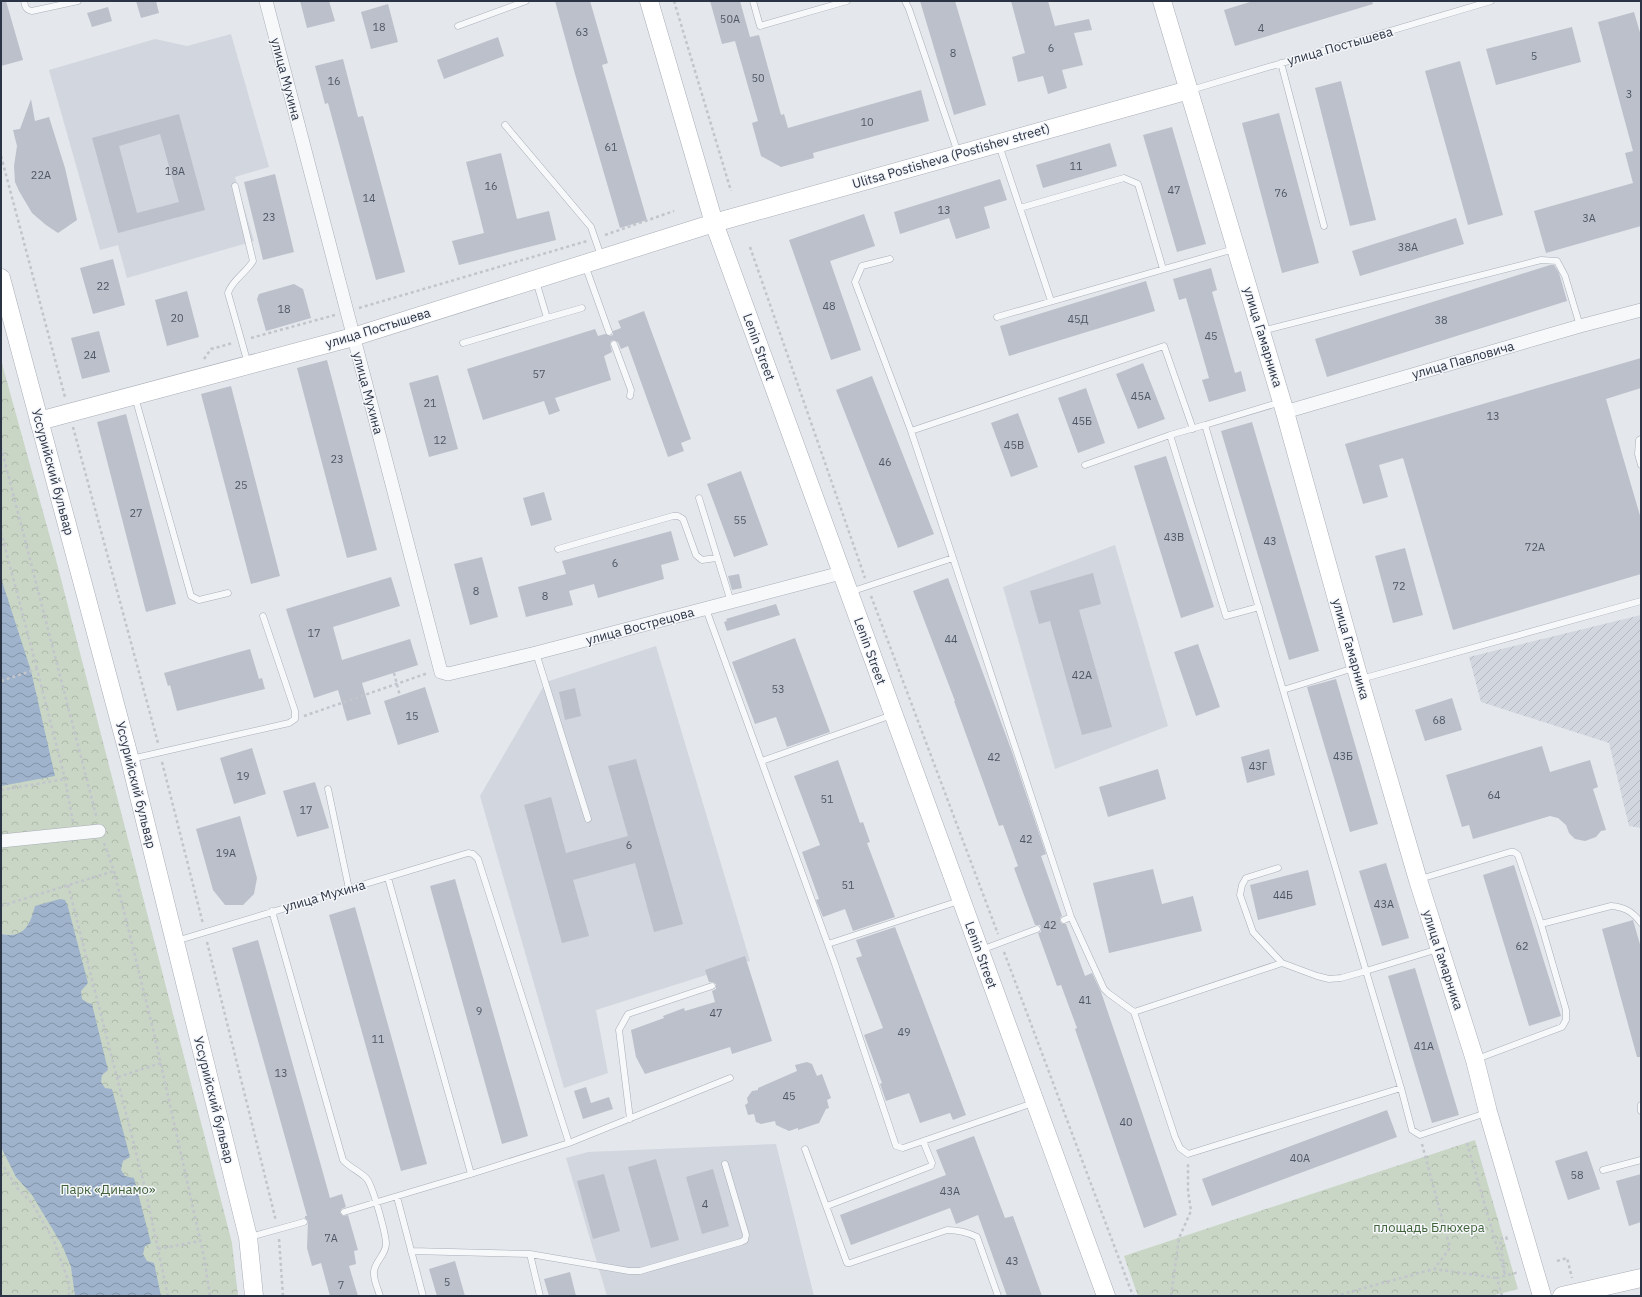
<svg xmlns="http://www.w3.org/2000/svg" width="1642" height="1297" viewBox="0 0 1642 1297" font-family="'IBM Plex Sans',sans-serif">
<defs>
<pattern id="industrial-furrows" width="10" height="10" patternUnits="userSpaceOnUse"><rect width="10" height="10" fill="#d2d6de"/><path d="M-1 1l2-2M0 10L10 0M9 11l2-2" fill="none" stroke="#b4b8c0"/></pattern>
<pattern id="forest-crowns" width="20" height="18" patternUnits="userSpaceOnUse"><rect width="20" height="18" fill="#c9d6c5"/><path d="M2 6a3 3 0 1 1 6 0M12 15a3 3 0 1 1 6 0" fill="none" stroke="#adb8ab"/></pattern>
<pattern id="water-waves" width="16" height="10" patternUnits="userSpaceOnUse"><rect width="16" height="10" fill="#9fb4cc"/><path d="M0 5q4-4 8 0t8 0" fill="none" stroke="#8293a7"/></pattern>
</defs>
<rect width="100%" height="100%" fill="#e4e7ec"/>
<path fill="#d2d6de" d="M 231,34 L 269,167 L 235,177 L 254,241 L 127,278 L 118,245 L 100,250 L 49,70 L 155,39 L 187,46 Z
M 1115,545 L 1168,726 L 1055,769 L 1003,587 Z
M 656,646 L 750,961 L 596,1010 L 608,1073 L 564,1088 L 480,796 L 546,682 Z
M 776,1144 L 814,1296 L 607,1296 L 566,1158 L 588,1152 Z"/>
<path fill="url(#industrial-furrows)" d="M 1641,615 L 1641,828 L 1629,826 L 1609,743 L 1481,702 L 1469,657 Z"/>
<path fill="url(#forest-crowns)" d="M 1,360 L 53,548 L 232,1243 L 238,1296 L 1,1296 Z
M 1475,1140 L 1518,1289 L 1491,1296 L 1138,1296 L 1124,1256 Z"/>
<path fill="url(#water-waves)" d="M 1,578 L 31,671 L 55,776 L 1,786 Z
M 60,899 L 65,900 L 68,907 L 88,983 L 81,991 L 82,999 L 88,1003 L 92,1004 L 108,1070 L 102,1075 L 101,1082 L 105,1088 L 112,1089 L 130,1157 L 123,1161 L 121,1170 L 125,1176 L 134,1178 L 151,1243 L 145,1246 L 143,1254 L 147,1261 L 154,1263 L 161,1296 L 75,1296 L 71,1267 L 62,1245 L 32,1195 L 16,1177 L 1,1147 L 1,934 C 24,939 30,925 35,906 Z"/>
<path fill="#bbc0ca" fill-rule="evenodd" d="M 1,1 L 6,1 L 23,60 L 1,66 Z
M 136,1 L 156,1 L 159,13 L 141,18 Z
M 300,1 L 329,1 L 335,21 L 307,28 Z
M 555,1 L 590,1 L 608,63 L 602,65 L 647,220 L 620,228 L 575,74 Z
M 710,1 L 740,1 L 750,37 L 759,35 L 781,115 L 784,114 L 788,128 L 921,90 L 929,121 L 813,153 L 814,158 L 781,167 L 761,156 L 752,123 L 758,121 L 735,41 L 722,44 Z
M 920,1 L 955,1 L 986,105 L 954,115 Z
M 1011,1 L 1048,1 L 1055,26 L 1089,19 L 1092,30 L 1074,33 L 1083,65 L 1062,70 L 1067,88 L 1048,94 L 1043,76 L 1018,82 L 1012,57 L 1025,53 Z
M 1253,1 L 1372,1 L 1373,4 L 1235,46 L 1224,10 Z
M 388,4 L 398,42 L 371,49 L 361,12 Z
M 108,7 L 112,21 L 92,27 L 87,13 Z
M 1634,12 L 1641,36 L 1641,226 L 1546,253 L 1534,211 L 1633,183 L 1625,153 L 1633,151 L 1598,22 Z
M 1572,27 L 1581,62 L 1496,85 L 1486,49 Z
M 498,37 L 504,56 L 444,79 L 437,60 Z
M 343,59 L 358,117 L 363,116 L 405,272 L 376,280 L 328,103 L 325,104 L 315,66 Z
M 1460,61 L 1503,215 L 1468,225 L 1425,71 Z
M 1341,81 L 1376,220 L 1350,226 L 1315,88 Z
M 31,99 L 35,121 L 49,117 L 65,168 L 77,220 L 58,233 L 46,225 L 32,213 L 19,191 L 15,182 L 14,166 L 17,146 L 13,130 L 20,129 Z
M 1279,113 L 1319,263 L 1282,273 L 1242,123 Z
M 179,114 L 205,210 L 118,233 L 92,138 ZM 160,134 L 179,202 L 137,213 L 119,146 Z
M 1172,127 L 1206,244 L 1177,252 L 1143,135 Z
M 1110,143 L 1117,166 L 1043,188 L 1036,165 Z
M 501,153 L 517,219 L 549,211 L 556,240 L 459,265 L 452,241 L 484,233 L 466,162 Z
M 275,174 L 294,252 L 263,260 L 244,182 Z
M 1000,179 L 1007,200 L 984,207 L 990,228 L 956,239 L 949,218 L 900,234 L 894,212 Z
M 864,214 L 875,246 L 830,261 L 861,350 L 831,360 L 789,240 Z
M 1456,218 L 1464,244 L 1360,276 L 1352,251 Z
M 113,259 L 125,305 L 93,314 L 80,268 Z
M 1550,265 L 1554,265 L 1559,273 L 1567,301 L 1327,377 L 1315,339 Z
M 1211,268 L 1217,290 L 1212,292 L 1235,373 L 1241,371 L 1246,391 L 1209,402 L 1202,380 L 1209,378 L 1186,298 L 1179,300 L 1173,279 Z
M 1146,281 L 1155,311 L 1009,356 L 1000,326 Z
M 294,284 L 303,289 L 311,318 L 266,331 L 257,299 L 259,294 Z
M 187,291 L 199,337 L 167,346 L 155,300 Z
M 644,311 L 691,439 L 681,443 L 684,451 L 668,457 L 628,346 L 621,349 L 618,342 L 614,340 L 611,341 L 610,344 L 612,352 L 604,356 L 611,380 L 555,398 L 560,411 L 549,415 L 544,401 L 483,420 L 467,369 L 595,329 L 598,336 L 605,334 L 610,336 L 613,335 L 613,331 L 621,328 L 618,321 Z
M 99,331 L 110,372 L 82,379 L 71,338 Z
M 1641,358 L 1641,388 L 1606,399 L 1641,519 L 1641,574 L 1453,630 L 1403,458 L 1379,465 L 1388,497 L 1363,504 L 1345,444 Z
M 327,360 L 377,550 L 347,558 L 297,368 Z
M 1143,363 L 1165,419 L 1138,429 L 1116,374 Z
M 438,375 L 458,449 L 429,457 L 409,383 Z
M 872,376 L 934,534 L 898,548 L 836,390 Z
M 231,386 L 280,576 L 251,584 L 201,394 Z
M 1086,388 L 1105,443 L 1078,453 L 1058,398 Z
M 1018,413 L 1038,467 L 1011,477 L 991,423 Z
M 126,414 L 176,604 L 146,612 L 97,422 Z
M 1252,422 L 1319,651 L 1289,660 L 1221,431 Z
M 1166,456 L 1214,607 L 1181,618 L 1134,466 Z
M 741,471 L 768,545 L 734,557 L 707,484 Z
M 544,492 L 552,520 L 531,526 L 523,498 Z
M 671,531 L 679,560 L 661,565 L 664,579 L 598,598 L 594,584 L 569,591 L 573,605 L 526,617 L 518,587 L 566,574 L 562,561 Z
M 1405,548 L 1423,615 L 1393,623 L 1375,556 Z
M 482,557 L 498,617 L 470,625 L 454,564 Z
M 1093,573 L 1101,604 L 1079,610 L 1112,727 L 1082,735 L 1050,621 L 1039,624 L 1030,591 Z
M 739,574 L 742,588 L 732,590 L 728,576 Z
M 391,577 L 400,606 L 333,627 L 342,660 L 410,639 L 418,665 L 362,683 L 371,714 L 347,721 L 338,690 L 314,698 L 286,609 Z
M 948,578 L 1012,752 L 1046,854 L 1041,856 L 1062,916 L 1060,918 L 1060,921 L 1062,924 L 1066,924 L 1085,976 L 1092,973 L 1101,992 L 1177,1215 L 1144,1228 L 1075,1029 L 1077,1028 L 1061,985 L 1057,986 L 1038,933 L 1041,932 L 1041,928 L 1040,925 L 1035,925 L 1014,868 L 1018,866 L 1003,825 L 999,826 L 954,701 L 955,701 L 913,591 Z
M 776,604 L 780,615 L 727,631 L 724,622 L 727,621 L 726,619 Z
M 795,638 L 830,732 L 787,747 L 776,717 L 755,724 L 732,662 Z
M 1198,644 L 1220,707 L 1196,716 L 1174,652 Z
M 250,649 L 259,679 L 262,678 L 265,689 L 177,711 L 170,685 L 168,686 L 164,673 Z
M 1336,679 L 1378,824 L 1350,832 L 1307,687 Z
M 425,687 L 439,732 L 398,745 L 384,701 Z
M 575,688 L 581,716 L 565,720 L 559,692 Z
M 1452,698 L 1462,730 L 1425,741 L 1415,710 Z
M 1542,746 L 1550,772 L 1590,760 L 1598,787 L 1593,789 L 1606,830 L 1601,831 L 1596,837 L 1585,841 L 1575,839 L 1569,833 L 1566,825 L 1558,818 L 1550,816 L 1473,839 L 1469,825 L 1462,827 L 1446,775 Z
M 252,748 L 266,794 L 234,804 L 220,758 Z
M 1269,749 L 1275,775 L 1247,783 L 1241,757 Z
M 636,759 L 683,924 L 654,932 L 635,863 L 573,880 L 589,936 L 562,943 L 524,805 L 551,797 L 566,853 L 628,836 L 608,766 Z
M 838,760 L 860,823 L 863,822 L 870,842 L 867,843 L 895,917 L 853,931 L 845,909 L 823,917 L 816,900 L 819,899 L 802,852 L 820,845 L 794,776 Z
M 1158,769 L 1166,799 L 1108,817 L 1099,787 Z
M 315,782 L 329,828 L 297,837 L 283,791 Z
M 240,816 L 257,878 L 254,894 L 243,905 L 225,905 L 213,890 L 196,829 Z
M 1386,863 L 1409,938 L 1382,946 L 1359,871 Z
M 1514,865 L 1561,1016 L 1529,1026 L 1483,875 Z
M 1153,869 L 1162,904 L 1193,896 L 1202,931 L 1109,953 L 1093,883 Z
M 1308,870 L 1316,905 L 1258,920 L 1250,885 Z
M 455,879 L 528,1136 L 502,1144 L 430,886 Z
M 355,907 L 427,1164 L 401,1171 L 329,915 Z
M 1633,920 L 1641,948 L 1641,1057 L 1637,1057 L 1602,929 Z
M 895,927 L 966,1115 L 953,1120 L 950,1113 L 920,1123 L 909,1093 L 886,1101 L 880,1084 L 882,1083 L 864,1035 L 883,1028 L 856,958 L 862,956 L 856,940 Z
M 258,940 L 330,1198 L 342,1194 L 346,1207 L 341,1209 L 340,1213 L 343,1216 L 348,1215 L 358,1250 L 354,1251 L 356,1264 L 349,1266 L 358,1296 L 330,1296 L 321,1263 L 312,1266 L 307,1248 L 308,1221 L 305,1218 L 305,1216 L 307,1216 L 232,948 Z
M 745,956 L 772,1041 L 732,1054 L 730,1047 L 645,1074 L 636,1057 L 631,1030 L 664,1018 L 663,1016 L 684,1008 L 685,1011 L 715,1002 L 712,991 L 716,989 L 716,984 L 713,982 L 709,982 L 705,970 Z
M 1415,968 L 1459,1115 L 1432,1123 L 1388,976 Z
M 807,1062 L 812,1064 L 817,1076 L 822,1074 L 831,1098 L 827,1100 L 829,1108 L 826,1109 L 819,1123 L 798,1130 L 798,1128 L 789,1131 L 776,1125 L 775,1121 L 761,1124 L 756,1122 L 754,1114 L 748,1115 L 745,1105 L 748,1103 L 747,1098 L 752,1091 L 758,1090 L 758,1088 L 797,1071 L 795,1065 Z
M 586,1087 L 591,1103 L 609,1097 L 613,1109 L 583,1119 L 574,1091 Z
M 1387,1110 L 1397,1137 L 1212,1206 L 1202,1179 Z
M 974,1136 L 1005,1218 L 1013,1216 L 1042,1296 L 1007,1296 L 978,1215 L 956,1224 L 950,1208 L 851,1245 L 840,1215 L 946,1175 L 936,1150 Z
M 1587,1151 L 1600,1189 L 1568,1200 L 1555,1161 Z
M 656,1159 L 679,1240 L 651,1248 L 628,1167 Z
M 713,1169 L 729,1226 L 702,1234 L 686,1177 Z
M 604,1174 L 620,1231 L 593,1239 L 577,1181 Z
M 1641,1174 L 1641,1222 L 1629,1226 L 1616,1181 Z
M 455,1261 L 465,1296 L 437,1296 L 429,1269 Z
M 570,1272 L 576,1296 L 549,1296 L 544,1279 Z"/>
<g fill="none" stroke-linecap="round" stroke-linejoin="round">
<defs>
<path id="lane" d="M 24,1 C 25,7 26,10 32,11 L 78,1
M 753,1 L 760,26 L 847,1
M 905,1 L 909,9 L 958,153
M 458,26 L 526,1
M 1281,63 L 1324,226
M 1191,90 L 1491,1
M 505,125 L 591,227 L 601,256
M 999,145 L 1051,301
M 235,186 L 253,261 C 246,273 232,280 228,293 L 248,364
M 1020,208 L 1124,178 L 1138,184 L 1163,269
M 890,259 L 862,266 L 855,282 L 911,431 L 953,558
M 585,265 L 609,332
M 997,317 L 1234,249
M 547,318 L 582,308
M 1262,331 L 1541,260 L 1557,261 L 1565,276 L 1580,326
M 463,343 L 547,318 L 536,281
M 614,344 L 631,390 L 630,396
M 135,397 L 191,596 L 199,600 L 228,593
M 1281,402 L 1205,425 L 1283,690
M 1205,425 L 1170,435 L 1226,616 L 1259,607
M 911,431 L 1164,346 L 1193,429
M 1641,439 L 1639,440 L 1638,454 L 1641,465
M 1085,465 L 1170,435
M 699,498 L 731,602
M 558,549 L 673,516 L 678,516 L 683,519 L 696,555 L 702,560 L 716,558
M 850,592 L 953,558 L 1071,917 L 1104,989 L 1108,993 L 1134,1012 L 1175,1137 L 1180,1148 L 1188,1154 L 1401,1088
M 706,609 L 834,961 L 896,1146 L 903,1148 L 1033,1103
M 536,653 L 588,819
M 1361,679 L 1641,601
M 131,759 L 289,723 L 295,719 L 295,711 L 263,616
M 762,761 L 892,715
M 328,789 L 349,889
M 1278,868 L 1246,878 L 1242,885 L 1240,895 L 1253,932 L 1282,963
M 388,878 L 471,1174
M 1420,879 L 1510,852 L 1514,852 L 1518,855 L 1541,924 L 1611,906 C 1625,907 1633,912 1641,923
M 272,911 L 343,1160 C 350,1168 361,1172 367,1179 C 373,1187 386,1234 386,1244 C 386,1255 374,1262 374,1272 C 373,1279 378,1289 380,1296
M 1064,920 L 1071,917
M 176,941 L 468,853 L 473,854 L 478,859 L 569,1143 L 471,1174 L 344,1212
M 828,944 L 959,901
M 1438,949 L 1366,971 L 1401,1088 L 1412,1130 L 1420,1135 L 1486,1113
M 981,950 L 1037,929
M 1134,1012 L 1282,963 L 1317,976 L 1329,979 L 1341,978 L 1366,971 L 1283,690 L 1354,668
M 1477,1059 L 1562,1027 L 1566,1020 L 1566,1010 L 1541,924
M 1641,1105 L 1641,1111
M 630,1119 L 619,1030 L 628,1014 L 712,986
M 569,1143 L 730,1078
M 805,1149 L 847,1263 L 850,1263 L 947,1230 C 959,1230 967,1232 977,1237 L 998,1296
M 1603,1170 L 1641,1160
M 397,1197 L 423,1296
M 827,1206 L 931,1166 L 932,1163 L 923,1141
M 250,1237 L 304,1222
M 411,1251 L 530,1254 L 540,1296
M 530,1254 L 629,1271 L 640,1271 L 741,1242 L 745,1240 L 746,1235 L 725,1164"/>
<path id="street" d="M 266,1 L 441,672 L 448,674 L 536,653 L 841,573
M 1285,412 L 1580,326 L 1641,310
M 1,841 L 99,831"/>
<path id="secondary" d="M 649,1 L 714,223 L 1106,1296
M 1162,1 L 1285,412 L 1356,668 L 1418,880 L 1475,1060 L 1488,1112 L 1542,1296
M 1,278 L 130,760 L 248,1237 L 254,1296
M 39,421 L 353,337 L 714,223 L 1189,90
M 1562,1296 L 1641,1278"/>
</defs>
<use href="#lane" stroke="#a9aeb7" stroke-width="7"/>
<use href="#street" stroke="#a9aeb7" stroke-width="14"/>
<use href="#secondary" stroke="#a9aeb7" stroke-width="19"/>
<path stroke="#c2c5cb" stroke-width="2.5" stroke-dasharray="3 3" stroke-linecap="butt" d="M 674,1 L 731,191
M 1,156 L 65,397
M 605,235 L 674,211
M 750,247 L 865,578
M 359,308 L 587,241
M 251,338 L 335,315
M 204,359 L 211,349 L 233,343
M 73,427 L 158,743
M 1,447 L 97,819
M 1,532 L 37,669
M 871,596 L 998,934
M 1,681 L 37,669 L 65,779 L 73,822
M 304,716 L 428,673
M 162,762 L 203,924
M 1,790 L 65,779
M 104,843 L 114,871 L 153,1029 L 204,1257 L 210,1296
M 68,885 L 144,1184 L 168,1296
M 1,906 L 114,871
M 207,942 L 276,1221
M 1004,952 L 1133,1296
M 118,1077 L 161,1063
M 1467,1143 L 1505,1275 L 1500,1239 L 1506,1237 L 1508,1242
M 1422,1144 L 1450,1248 L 1435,1268
M 1,1162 L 18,1189 L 32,1203 L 54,1241 L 69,1283 L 69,1296
M 279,1239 L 283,1296
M 158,1249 L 200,1241
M 1557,1261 L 1567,1258 L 1572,1278
M 1171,1296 L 1179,1238 L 1191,1211 L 1188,1191 L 1188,1164
M 1335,1296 L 1434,1269 L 1497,1278
M 1502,1296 L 1497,1278 L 1519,1272"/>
<use href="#lane" stroke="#f7f8fa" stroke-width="6"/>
<use href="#street" stroke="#f7f8fa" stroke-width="13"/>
<use href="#secondary" stroke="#fff" stroke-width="18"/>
<path stroke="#c2c5cb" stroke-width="2.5" stroke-dasharray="3 3" stroke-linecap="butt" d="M 394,673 L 400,696"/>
</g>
<g text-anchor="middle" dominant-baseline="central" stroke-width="3" stroke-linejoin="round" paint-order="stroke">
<g font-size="11" fill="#4f5766">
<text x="730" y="19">50А</text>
<text x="379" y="27">18</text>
<text x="1261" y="28">4</text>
<text x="582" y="32">63</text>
<text x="1051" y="48">6</text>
<text x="953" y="53">8</text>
<text x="1534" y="56">5</text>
<text x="758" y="78">50</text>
<text x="334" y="81">16</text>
<text x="1629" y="94">3</text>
<text x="867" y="122">10</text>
<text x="611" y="147">61</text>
<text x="1076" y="166">11</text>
<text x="175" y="171">18А</text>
<text x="41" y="175">22А</text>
<text x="491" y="186">16</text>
<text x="1174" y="190">47</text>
<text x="1281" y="193">76</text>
<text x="369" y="198">14</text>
<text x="944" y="210">13</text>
<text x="269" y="217">23</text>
<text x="1589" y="218">3А</text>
<text x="1408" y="247">38А</text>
<text x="103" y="286">22</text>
<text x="829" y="306">48</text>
<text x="284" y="309">18</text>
<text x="177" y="318">20</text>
<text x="1078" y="319">45Д</text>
<text x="1441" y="320">38</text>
<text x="1211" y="336">45</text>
<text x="90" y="355">24</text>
<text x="539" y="374">57</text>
<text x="1141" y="396">45А</text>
<text x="430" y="403">21</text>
<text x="1493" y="416">13</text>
<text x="1082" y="421">45Б</text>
<text x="440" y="440">12</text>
<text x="1014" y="445">45В</text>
<text x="337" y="459">23</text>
<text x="885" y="462">46</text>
<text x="241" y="485">25</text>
<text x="136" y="513">27</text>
<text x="740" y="520">55</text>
<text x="1174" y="537">43В</text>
<text x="1270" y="541">43</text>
<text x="1535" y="547">72А</text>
<text x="615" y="563">6</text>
<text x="1399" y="586">72</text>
<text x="476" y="591">8</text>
<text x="545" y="596">8</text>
<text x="314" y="633">17</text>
<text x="951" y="639">44</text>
<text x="1082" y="675">42А</text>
<text x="778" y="689">53</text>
<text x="412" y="716">15</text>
<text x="1439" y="720">68</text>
<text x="1343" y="756">43Б</text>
<text x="994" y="757">42</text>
<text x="1258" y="766">43Г</text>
<text x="243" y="776">19</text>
<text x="1494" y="795">64</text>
<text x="827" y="799">51</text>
<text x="306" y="810">17</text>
<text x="1026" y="839">42</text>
<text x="629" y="845">6</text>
<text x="226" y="853">19А</text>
<text x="848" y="885">51</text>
<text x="1283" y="895">44Б</text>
<text x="1384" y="904">43А</text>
<text x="1050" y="925">42</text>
<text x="1522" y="946">62</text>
<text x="1085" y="1000">41</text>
<text x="479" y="1011">9</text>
<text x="716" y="1013">47</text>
<text x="904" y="1032">49</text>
<text x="378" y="1039">11</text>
<text x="1424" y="1046">41А</text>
<text x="281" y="1073">13</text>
<text x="789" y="1096">45</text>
<text x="1126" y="1122">40</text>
<text x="1300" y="1158">40А</text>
<text x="1577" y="1175">58</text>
<text x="950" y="1191">43А</text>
<text x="705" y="1204">4</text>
<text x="331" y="1238">7А</text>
<text x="1012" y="1261">43</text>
<text x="447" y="1282">5</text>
<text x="341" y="1285">7</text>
</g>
<g font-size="13" fill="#2b3445" stroke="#f4f6f9">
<text transform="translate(1340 46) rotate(-16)">улица Постышева</text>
<text transform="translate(286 79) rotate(75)">улица Мухина</text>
<text transform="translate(951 156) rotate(-16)">Ulitsa Postisheva (Postishev street)</text>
<text transform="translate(378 328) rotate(-17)">улица Постышева</text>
<text transform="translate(1263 337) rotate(73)">улица Гамарника</text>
<text transform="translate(759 347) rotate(70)">Lenin Street</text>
<text transform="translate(1463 360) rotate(-16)">улица Павловича</text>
<text transform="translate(368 393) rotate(75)">улица Мухина</text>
<text transform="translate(53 472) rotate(75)">Уссурийский бульвар</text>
<text transform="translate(640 626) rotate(-15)">улица Вострецова</text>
<text transform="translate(1351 649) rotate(74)">улица Гамарника</text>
<text transform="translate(870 651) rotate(70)">Lenin Street</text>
<text transform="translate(136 785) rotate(76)">Уссурийский бульвар</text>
<text transform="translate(324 896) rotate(-16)">улица Мухина</text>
<text transform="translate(981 955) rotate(70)">Lenin Street</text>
<text transform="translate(1443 960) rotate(72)">улица Гамарника</text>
<text transform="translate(214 1100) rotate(76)">Уссурийский бульвар</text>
</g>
<g font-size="13" fill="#3f6138" stroke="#f4f6f9">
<text x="108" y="1189">Парк «Динамо»</text>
<text x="1429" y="1227">площадь Блюхера</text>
</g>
</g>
<rect width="1642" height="1297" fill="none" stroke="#2b3445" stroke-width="4"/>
</svg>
